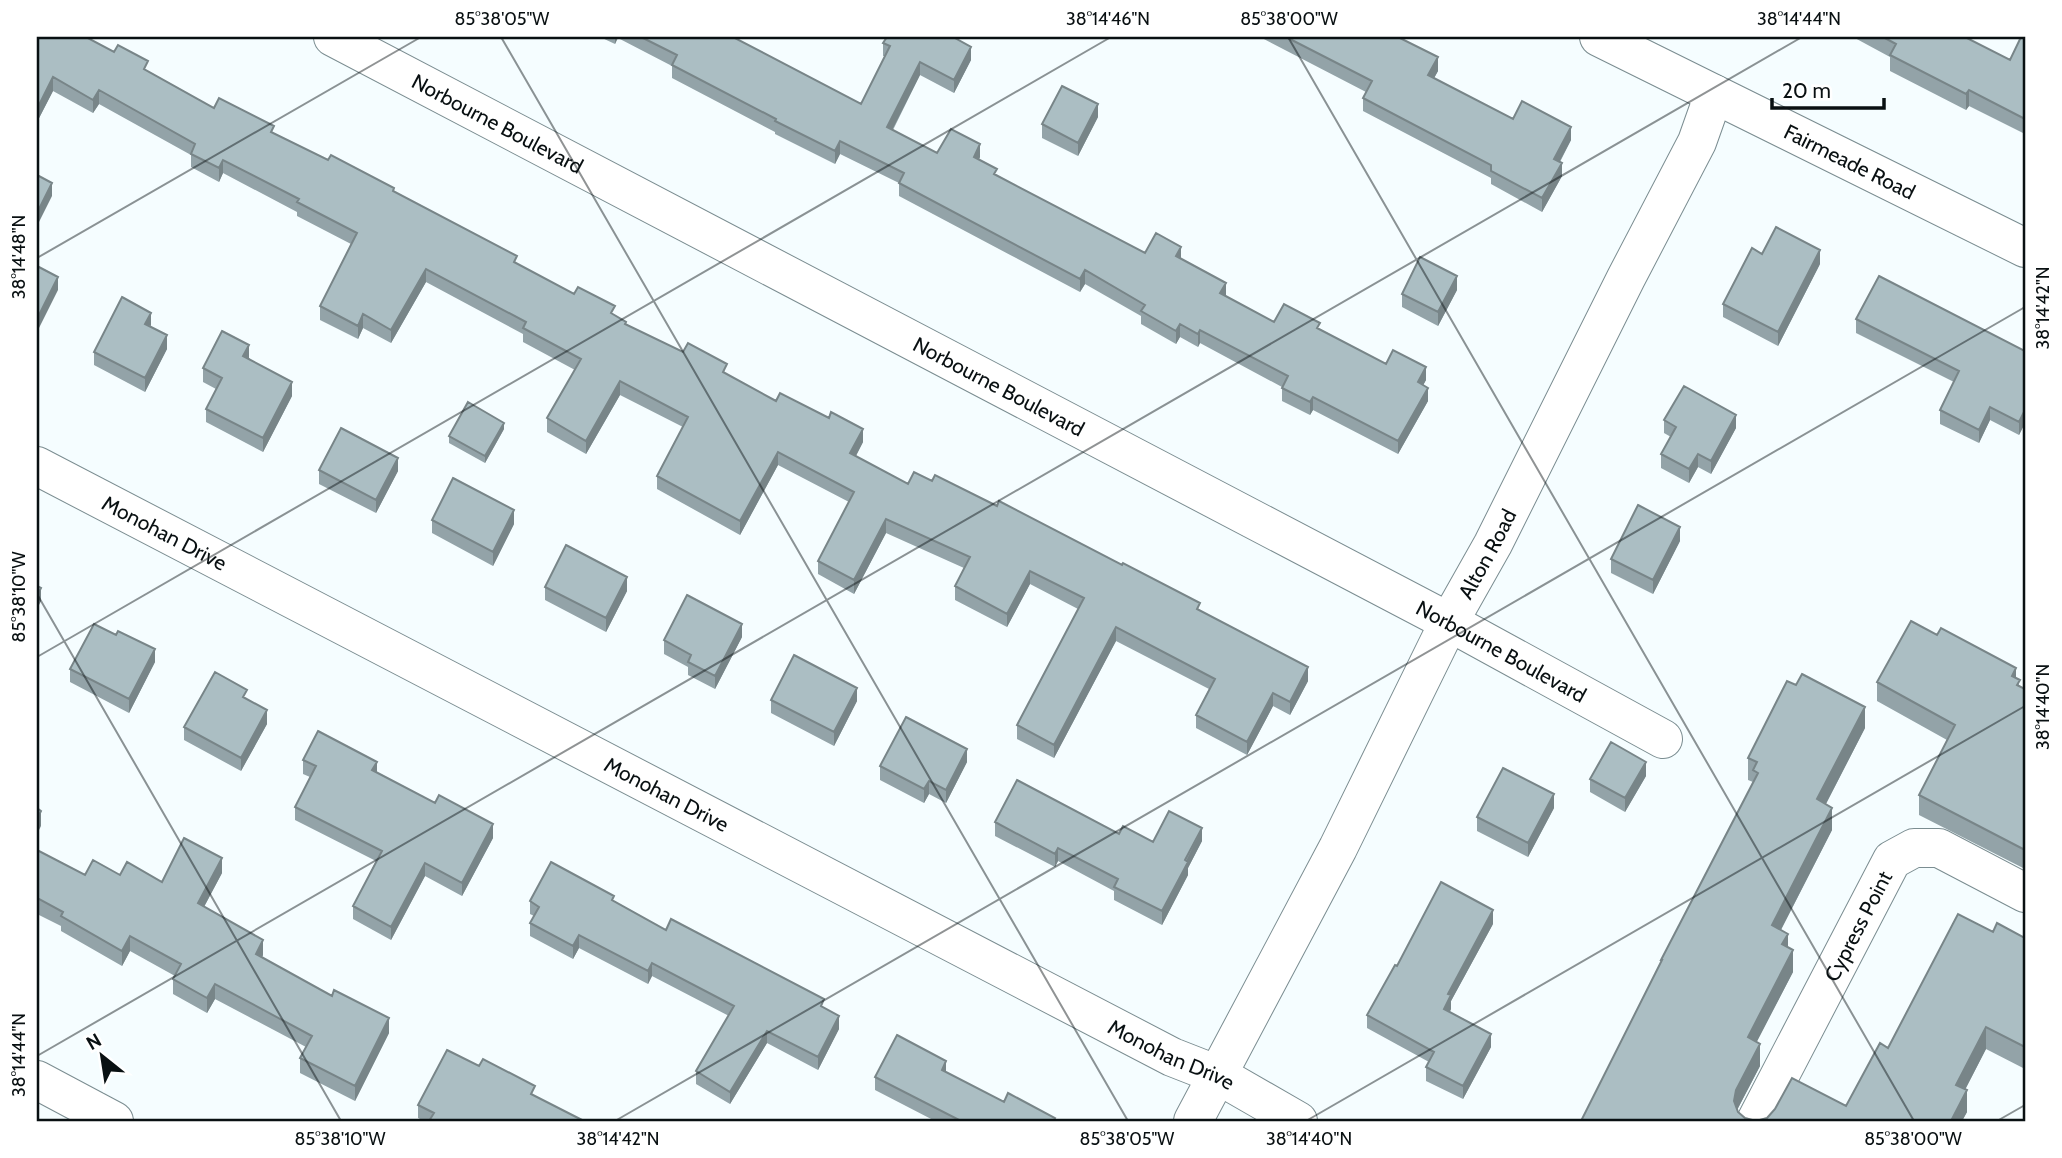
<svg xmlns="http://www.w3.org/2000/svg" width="2062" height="1158" viewBox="0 0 2062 1158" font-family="Cabin,sans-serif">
<rect width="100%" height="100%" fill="#f5fdff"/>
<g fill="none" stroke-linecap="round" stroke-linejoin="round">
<defs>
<g id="minor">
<path id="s1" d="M 333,37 L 1449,622 L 1663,739"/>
<path id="s2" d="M 1599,37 L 2025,248"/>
<path id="s3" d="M 37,466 L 1172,1057 L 1218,1075 L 1298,1121"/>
<path d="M 37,1080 L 114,1121"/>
<path id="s4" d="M 1193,1121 L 1338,848 L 1449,622 L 1493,544 L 1626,278 L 1697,142 L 1714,94"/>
<path id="s5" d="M 1756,1121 L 1892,860 L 1914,848 L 1939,848 L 2025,893"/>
</g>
</defs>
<use href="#minor" stroke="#7b8d91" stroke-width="40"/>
<use href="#minor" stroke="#fff" stroke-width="38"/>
</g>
<path fill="#93a3a8" d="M 37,37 L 148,71 L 214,108 L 274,133 L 328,160 L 394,192 L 517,264 L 615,316 L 626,324 L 727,374 L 776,401 L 863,442 L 856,456 L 908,484 L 1200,610 L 1308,681 L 1290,715 L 1273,706 L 1247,755 L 1196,728 L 1196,715 L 1209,689 L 1116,641 L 1054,758 L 1017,739 L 1017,725 L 1078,609 L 1030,584 L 1007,627 L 955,600 L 955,586 L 964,568 L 886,533 L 854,594 L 818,574 L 818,561 L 849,502 L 778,465 L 740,535 L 657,489 L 657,476 L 683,427 L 620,395 L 586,454 L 547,432 L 547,418 L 575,370 L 523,342 L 523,334 L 426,282 L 391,343 L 363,328 L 358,339 L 320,320 L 320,306 L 351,244 L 297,216 L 297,212 L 223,173 L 219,182 L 191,167 L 191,155 L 99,104 L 93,113 L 53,91 L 37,122 Z
M 600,37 L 733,37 L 861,104 L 885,56 L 883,56 L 883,43 L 971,60 L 954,93 L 920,75 L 893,130 L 937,153 L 980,157 L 979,159 L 997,176 L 1145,253 L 1181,259 L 1226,296 L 1274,322 L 1320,329 L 1386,364 L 1426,380 L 1423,385 L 1428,401 L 1398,454 L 1313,410 L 1310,415 L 1282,401 L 1282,387 L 1200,343 L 1198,347 L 1180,337 L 1176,344 L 1141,324 L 1141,316 L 1085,284 L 1080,292 L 899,196 L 899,183 L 840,154 L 835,164 L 775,134 L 775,132 L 672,78 L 672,66 L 618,38 L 615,44 Z
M 1260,37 L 1398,37 L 1438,71 L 1434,78 L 1513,119 L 1571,140 L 1560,162 L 1562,176 L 1542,212 L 1491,184 L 1491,178 L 1363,111 L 1363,98 L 1366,92 Z
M 1853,37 L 1965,37 L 2010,60 L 2025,37 L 2025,134 L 1969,106 L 1966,110 L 1890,71 L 1890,57 Z
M 1098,117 L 1078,156 L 1042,138 L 1042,124 Z
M 1820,264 L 1778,346 L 1723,317 L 1723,304 Z
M 1457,290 L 1438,326 L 1402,307 L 1402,294 Z
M 1856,319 L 2025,351 L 2025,423 L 2019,435 L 1990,420 L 1979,443 L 1940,424 L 1940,410 L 1954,382 L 1856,333 Z
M 150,326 L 167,349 L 145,392 L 94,365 L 94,352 Z
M 249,358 L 292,396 L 263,452 L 206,422 L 206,409 L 216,389 L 203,382 L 203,368 Z
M 1664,420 L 1736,428 L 1711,474 L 1698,467 L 1689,483 L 1661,468 L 1661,454 L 1671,437 L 1664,433 Z
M 504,429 L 485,463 L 449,443 L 449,436 Z
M 319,470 L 398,471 L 376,513 L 319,484 Z
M 432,520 L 514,524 L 493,566 L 432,533 Z
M 1680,541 L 1653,594 L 1611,573 L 1611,559 Z
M 545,587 L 627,591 L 606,632 L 545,600 Z
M 742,637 L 715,689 L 688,675 L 688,667 L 664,654 L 664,640 Z
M 155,662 L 129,713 L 70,682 L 70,669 Z
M 2016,678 L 2020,687 L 2025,689 L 2025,869 L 1919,815 L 1919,795 L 1947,740 L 1877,701 L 1877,682 Z
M 247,699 L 267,724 L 241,771 L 184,740 L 184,727 Z
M 771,700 L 857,701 L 834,746 L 771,713 Z
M 1865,728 L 1826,804 L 1832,830 L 1781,930 L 1788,947 L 1793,972 L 1756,1042 L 1760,1066 L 1737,1110 L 1738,1112 L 1745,1118 L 1756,1121 L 1846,1106 L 1888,1048 L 1993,932 L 2025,938 L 2025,1069 L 1986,1049 L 1965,1090 L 1967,1112 L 1962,1121 L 1581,1121 L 1661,964 L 1661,960 L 1753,784 L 1753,782 L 1748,780 L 1748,758 Z
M 303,760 L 377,773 L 493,838 L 462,896 L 425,876 L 391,940 L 353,919 L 353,906 L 376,861 L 295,820 L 295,807 L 310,777 L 303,774 Z
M 967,762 L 946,803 L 929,794 L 924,803 L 880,780 L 880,766 Z
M 1646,776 L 1625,812 L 1590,792 L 1590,779 Z
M 1554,808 L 1528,857 L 1477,831 L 1477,817 Z
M 995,822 L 1119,834 L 1153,842 L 1202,841 L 1188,868 L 1188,875 L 1162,925 L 1114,900 L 1114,891 L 1058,861 L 1055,867 L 995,836 Z
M 37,850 L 85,875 L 120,875 L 162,882 L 222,873 L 204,907 L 263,955 L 262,957 L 389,1033 L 355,1101 L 300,1073 L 300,1058 L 306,1047 L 215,999 L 207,1013 L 173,994 L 173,979 L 175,976 L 130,951 L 122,966 L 61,931 L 61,926 L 37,914 Z
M 530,901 L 614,901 L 666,930 L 824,1008 L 839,1029 L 818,1070 L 767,1043 L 730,1104 L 696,1084 L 696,1071 L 729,1016 L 652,976 L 648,984 L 579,948 L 573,959 L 530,936 L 530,923 L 534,916 L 530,914 Z
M 1493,924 L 1451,1001 L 1451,1009 L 1450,1012 L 1491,1047 L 1463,1099 L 1426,1081 L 1426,1067 L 1429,1062 L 1367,1028 L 1367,1015 L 1397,966 Z
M 946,1072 L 1004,1102 L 1055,1121 L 935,1121 L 875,1090 L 875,1077 Z
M 535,1096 L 584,1121 L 424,1121 L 418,1118 L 418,1105 Z"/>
<path fill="#788588" d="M 615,37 L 618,37 L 615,44 Z
M 971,47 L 971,60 L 954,93 L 954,80 Z
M 1438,57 L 1438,71 L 1428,89 L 1428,75 Z
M 920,62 L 920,75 L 887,140 L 887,127 Z
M 53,77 L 53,91 L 37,122 L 37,109 Z
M 99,90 L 99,104 L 93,113 L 93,100 Z
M 1969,90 L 1969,106 L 1966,110 L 1966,94 Z
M 1098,104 L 1098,117 L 1078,156 L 1078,143 Z
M 1571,127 L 1571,140 L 1554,172 L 1554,159 Z
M 840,141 L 840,154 L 835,164 L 835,151 Z
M 980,144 L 980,157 L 974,170 L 974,157 Z
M 223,160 L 223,173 L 219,182 L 219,168 Z
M 1562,163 L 1562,176 L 1542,212 L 1542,198 Z
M 52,183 L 52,196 L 37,226 L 37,213 Z
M 1181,247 L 1181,260 L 1176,256 Z
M 1820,250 L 1820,264 L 1778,346 L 1778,332 Z
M 426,269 L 426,282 L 391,343 L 391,330 Z
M 1085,270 L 1085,284 L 1080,292 L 1080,279 Z
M 1457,276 L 1457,290 L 1438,326 L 1438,312 Z
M 58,277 L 58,290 L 37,332 L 37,319 Z
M 1226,283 L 1226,296 L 1220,293 Z
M 151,313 L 151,326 L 145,324 Z
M 363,314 L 363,328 L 358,339 L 358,326 Z
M 1180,324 L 1180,337 L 1176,344 L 1176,331 Z
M 1200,330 L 1200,343 L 1198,347 L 1198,334 Z
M 167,335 L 167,349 L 145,392 L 145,378 Z
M 249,345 L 249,358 L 243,370 L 243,356 Z
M 1426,367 L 1426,380 L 1418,395 L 1418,382 Z
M 620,381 L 620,395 L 586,454 L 586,441 Z
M 292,382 L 292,396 L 263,452 L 263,438 Z
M 1428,388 L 1428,401 L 1398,454 L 1398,441 Z
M 1313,397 L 1313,410 L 1310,415 L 1310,402 Z
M 1990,407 L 1990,420 L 1979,443 L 1979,430 Z
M 2025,410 L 2025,423 L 2019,435 L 2019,422 Z
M 1736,415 L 1736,428 L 1711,474 L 1711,461 Z
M 504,423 L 504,429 L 485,463 L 485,456 Z
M 863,429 L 863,442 L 850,467 L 850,453 Z
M 778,452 L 778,465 L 740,535 L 740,521 Z
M 1698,454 L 1698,467 L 1689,483 L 1689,469 Z
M 398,458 L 398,471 L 376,513 L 376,500 Z
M 514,510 L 514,524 L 493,566 L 493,552 Z
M 886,519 L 886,533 L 854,594 L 854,580 Z
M 1680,527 L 1680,541 L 1653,594 L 1653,580 Z
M 1030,571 L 1030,584 L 1007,627 L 1007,614 Z
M 627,577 L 627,591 L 606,632 L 606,618 Z
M 41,588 L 41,601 L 37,609 L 37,596 Z
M 742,624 L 742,637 L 715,689 L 715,676 Z
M 1116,627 L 1116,641 L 1054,758 L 1054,745 Z
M 155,649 L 155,662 L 129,713 L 129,699 Z
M 1308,667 L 1308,681 L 1290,715 L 1290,702 Z
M 2016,668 L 2016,687 L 2012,676 Z
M 857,688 L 857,701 L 834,746 L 834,732 Z
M 1273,693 L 1273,706 L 1247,755 L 1247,742 Z
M 1865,707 L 1865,728 L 1817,821 L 1817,799 Z
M 267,710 L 267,724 L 241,771 L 241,758 Z
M 967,749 L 967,762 L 946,803 L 946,790 Z
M 377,762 L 377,776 L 372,770 Z
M 1646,762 L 1646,776 L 1625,812 L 1625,798 Z
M 929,781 L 929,794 L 924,803 L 924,789 Z
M 1554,794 L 1554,808 L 1528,857 L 1528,843 Z
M 1832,808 L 1832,830 L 1772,947 L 1772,925 Z
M 41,811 L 41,826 L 37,834 L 37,819 Z
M 493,824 L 493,838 L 462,896 L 462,883 Z
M 1202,828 L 1202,841 L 1188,868 L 1188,875 L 1162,925 L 1162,911 Z
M 1058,848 L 1058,861 L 1055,867 L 1055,854 Z
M 222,858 L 222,873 L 198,918 L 198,903 Z
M 425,863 L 425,876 L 391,940 L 391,927 Z
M 1493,910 L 1493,924 L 1451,1001 L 1451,1009 L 1444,1022 L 1444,1009 L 1448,994 Z
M 1788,934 L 1788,955 L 1782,944 Z
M 579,935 L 579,948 L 573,959 L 573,946 Z
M 130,936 L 130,951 L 122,966 L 122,951 Z
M 263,940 L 263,955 L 256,969 L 256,954 Z
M 1793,950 L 1793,972 L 1748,1059 L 1748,1037 Z
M 652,963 L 652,976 L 648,984 L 648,971 Z
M 215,984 L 215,999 L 207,1013 L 207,998 Z
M 839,1016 L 839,1029 L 818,1070 L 818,1057 Z
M 389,1018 L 389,1033 L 355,1101 L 355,1086 Z
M 1986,1027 L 1986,1049 L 1956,1107 L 1956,1085 Z
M 767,1031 L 767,1043 L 730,1104 L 730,1092 Z
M 1491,1034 L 1491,1047 L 1463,1099 L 1463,1086 Z
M 1760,1044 L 1760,1066 L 1736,1112 L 1734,1101 L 1736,1090 Z
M 946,1061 L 946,1075 L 942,1070 Z
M 1967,1090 L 1967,1112 L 1962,1121 L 1951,1121 Z"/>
<path fill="#abbec3" stroke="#788588" stroke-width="2" d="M 37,37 L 86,37 L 114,52 L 118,45 L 148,61 L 144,69 L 214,108 L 219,98 L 274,126 L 271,132 L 328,160 L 331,155 L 394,188 L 393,191 L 517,256 L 514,262 L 574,294 L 578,287 L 615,306 L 611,313 L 626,322 L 625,324 L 683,352 L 688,343 L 727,364 L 723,372 L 776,401 L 780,393 L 829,418 L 831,412 L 863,429 L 850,453 L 908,484 L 914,472 L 932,481 L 935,475 L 997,506 L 999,501 L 1122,565 L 1123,563 L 1200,603 L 1197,609 L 1308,667 L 1290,702 L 1273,693 L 1247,742 L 1196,715 L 1215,679 L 1116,627 L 1054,745 L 1017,725 L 1084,598 L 1030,571 L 1007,614 L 955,586 L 970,557 L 886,519 L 854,580 L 818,561 L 854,492 L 778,452 L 740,521 L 657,476 L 688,417 L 620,381 L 586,441 L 547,418 L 581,359 L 523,328 L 526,322 L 426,269 L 391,330 L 363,314 L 358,326 L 320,306 L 357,233 L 297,202 L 299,199 L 223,160 L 219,168 L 191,154 L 195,144 L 99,90 L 93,100 L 53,77 L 37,109 Z
M 641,37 L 733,37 L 861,104 L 890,46 L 883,43 L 887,37 L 953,37 L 971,47 L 954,80 L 920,62 L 887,127 L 937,153 L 951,129 L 980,144 L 974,157 L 997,169 L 994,174 L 1145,253 L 1156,233 L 1181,247 L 1176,256 L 1226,283 L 1220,293 L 1274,322 L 1284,304 L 1320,323 L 1317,328 L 1386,364 L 1393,350 L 1426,367 L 1418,382 L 1428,388 L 1398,441 L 1313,397 L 1310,402 L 1282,388 L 1288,376 L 1200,330 L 1198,334 L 1180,324 L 1176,331 L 1141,311 L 1145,305 L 1085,270 L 1080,279 L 899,183 L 904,173 L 840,141 L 835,151 L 775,121 L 776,119 L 672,65 L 677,55 Z
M 1286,37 L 1398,37 L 1438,57 L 1428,75 L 1513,119 L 1522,101 L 1571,127 L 1554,159 L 1562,163 L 1542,198 L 1491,171 L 1491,165 L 1363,98 L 1372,81 Z
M 1883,37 L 1965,37 L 2010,60 L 2021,37 L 2025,37 L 2025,119 L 1969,90 L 1966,94 L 1890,55 L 1896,44 Z
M 1062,86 L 1098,104 L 1078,143 L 1042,124 Z
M 37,175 L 52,183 L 37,213 Z
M 1776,227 L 1820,250 L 1778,332 L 1723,304 L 1752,248 L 1762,254 Z
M 1420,257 L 1457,276 L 1438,312 L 1402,294 Z
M 37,266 L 58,277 L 37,319 Z
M 1879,276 L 2025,351 L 2025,410 L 2019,422 L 1990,407 L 1979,430 L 1940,410 L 1959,371 L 1856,319 Z
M 122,297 L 151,313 L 145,324 L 167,335 L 145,378 L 94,352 Z
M 222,331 L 249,345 L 243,356 L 292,382 L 263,438 L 206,409 L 222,378 L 203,368 Z
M 1684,386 L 1736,415 L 1711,461 L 1698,454 L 1689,469 L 1661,454 L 1676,427 L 1664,420 Z
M 468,402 L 504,423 L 485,456 L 449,436 Z
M 341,428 L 398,458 L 376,500 L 319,470 Z
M 453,478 L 514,510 L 493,552 L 432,520 Z
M 1638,505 L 1680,527 L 1653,580 L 1611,559 Z
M 566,545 L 627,577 L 606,618 L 545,587 Z
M 37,586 L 41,588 L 37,596 Z
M 687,595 L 742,624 L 715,676 L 688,662 L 691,655 L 664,640 Z
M 1911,621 L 1937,635 L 1941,628 L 2016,668 L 2012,676 L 2020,680 L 2017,685 L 2025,689 L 2025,850 L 1919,795 L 1955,725 L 1877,682 Z
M 94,624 L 116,635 L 118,631 L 155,649 L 129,699 L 70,669 Z
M 794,655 L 857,688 L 834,732 L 771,700 Z
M 215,672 L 247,690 L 243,697 L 267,710 L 241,758 L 184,727 Z
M 1802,674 L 1865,707 L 1817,799 L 1832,808 L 1772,925 L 1788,934 L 1782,944 L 1793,950 L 1748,1037 L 1760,1044 L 1736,1090 L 1734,1101 L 1738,1112 L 1745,1118 L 1756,1121 L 1767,1118 L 1775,1109 L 1792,1078 L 1846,1106 L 1880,1043 L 1888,1048 L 1958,914 L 1993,932 L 1997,923 L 2025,938 L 2025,1047 L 1986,1027 L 1956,1085 L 1967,1090 L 1951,1121 L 1581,1121 L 1662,960 L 1661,960 L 1758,773 L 1753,770 L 1757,762 L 1748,758 L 1787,681 L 1796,685 Z
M 906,717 L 967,749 L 946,790 L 929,781 L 924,789 L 880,766 Z
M 318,731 L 377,762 L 372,770 L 435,803 L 439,795 L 493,824 L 462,883 L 425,863 L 391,927 L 353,906 L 382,851 L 295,807 L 316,766 L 303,760 Z
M 1611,742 L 1646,762 L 1625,798 L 1590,779 Z
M 1503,768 L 1554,794 L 1528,843 L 1477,817 Z
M 1017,780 L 1119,834 L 1123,826 L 1153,842 L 1169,811 L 1202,828 L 1185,860 L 1188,862 L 1162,911 L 1114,887 L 1118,879 L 1058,848 L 1055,854 L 995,822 Z
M 37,808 L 41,811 L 37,819 Z
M 184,838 L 222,858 L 198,903 L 263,940 L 256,954 L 332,996 L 334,990 L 389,1018 L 355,1086 L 300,1058 L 312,1036 L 215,984 L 207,998 L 173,979 L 181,964 L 130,936 L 122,951 L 61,916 L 63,912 L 37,898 L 37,850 L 85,875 L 93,860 L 120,875 L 127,862 L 162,882 Z
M 551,862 L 614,896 L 612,900 L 666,930 L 671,919 L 824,999 L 821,1006 L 839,1016 L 818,1057 L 767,1031 L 730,1092 L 696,1071 L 734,1006 L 652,963 L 648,971 L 579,935 L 573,946 L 530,923 L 539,907 L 530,901 Z
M 1441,882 L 1493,910 L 1448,994 L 1451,995 L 1444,1009 L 1491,1034 L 1463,1086 L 1426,1067 L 1434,1052 L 1367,1015 L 1395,965 L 1397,966 Z
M 897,1035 L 946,1061 L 942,1070 L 1004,1102 L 1008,1093 L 1055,1118 L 1053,1121 L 961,1121 L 875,1077 Z
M 447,1050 L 479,1066 L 483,1059 L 535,1086 L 531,1094 L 584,1121 L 429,1121 L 434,1113 L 418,1105 Z"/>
<path fill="none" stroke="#091012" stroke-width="2" stroke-opacity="0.45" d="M 501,37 L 1128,1121M 1288,37 L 1914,1121M 37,258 L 421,37M 37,594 L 341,1121M 37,657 L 1111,37M 37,1056 L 1802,37M 615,1121 L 2025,307M 1306,1121 L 2025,706M 1997,1121 L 2025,1105"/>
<g text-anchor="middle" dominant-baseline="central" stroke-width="6" stroke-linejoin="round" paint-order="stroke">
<g font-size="21" fill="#091012" stroke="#fff">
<text stroke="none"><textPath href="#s1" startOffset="186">Norbourne Boulevard</textPath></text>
<text stroke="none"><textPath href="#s2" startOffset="280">Fairmeade Road</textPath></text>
<text stroke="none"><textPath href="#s1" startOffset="752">Norbourne Boulevard</textPath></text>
<text stroke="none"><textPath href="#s3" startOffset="144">Monohan Drive</textPath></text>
<text stroke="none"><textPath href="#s4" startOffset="639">Alton Road</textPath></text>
<text stroke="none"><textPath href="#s1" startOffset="1320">Norbourne Boulevard</textPath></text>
<text stroke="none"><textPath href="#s3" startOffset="710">Monohan Drive</textPath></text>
<text stroke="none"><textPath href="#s5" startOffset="220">Cypress Point</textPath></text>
<text stroke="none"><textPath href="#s3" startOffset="1278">Monohan Drive</textPath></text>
</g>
</g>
<rect width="2062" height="1158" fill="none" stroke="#ffffff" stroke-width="77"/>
<g transform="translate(102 1056) rotate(330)" stroke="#ffffff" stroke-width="5" paint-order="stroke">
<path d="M0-5L12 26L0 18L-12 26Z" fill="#091012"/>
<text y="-10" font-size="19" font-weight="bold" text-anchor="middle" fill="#091012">N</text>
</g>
<path d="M1772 98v10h112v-10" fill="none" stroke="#091012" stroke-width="3.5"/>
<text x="1782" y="98" font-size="21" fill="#091012" stroke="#ffffff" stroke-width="5" paint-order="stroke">20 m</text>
<rect x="38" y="38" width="1986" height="1082" fill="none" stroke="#091012" stroke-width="2.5"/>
<g font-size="18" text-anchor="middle" fill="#091012">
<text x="502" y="25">85°38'05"W</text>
<text x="1108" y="25">38°14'46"N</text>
<text x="1289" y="25">85°38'00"W</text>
<text x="1799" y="25">38°14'44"N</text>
<text transform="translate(19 257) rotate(-90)" y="6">38°14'48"N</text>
<text transform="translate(2043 308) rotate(-90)" y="6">38°14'42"N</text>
<text transform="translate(19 597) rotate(-90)" y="6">85°38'10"W</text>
<text transform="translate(2043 707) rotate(-90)" y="6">38°14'40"N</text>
<text transform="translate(19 1055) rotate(-90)" y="6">38°14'44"N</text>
<text x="340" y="1145">85°38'10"W</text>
<text x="618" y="1145">38°14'42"N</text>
<text x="1127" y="1145">85°38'05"W</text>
<text x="1309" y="1145">38°14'40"N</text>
<text x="1913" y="1145">85°38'00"W</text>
</g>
</svg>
